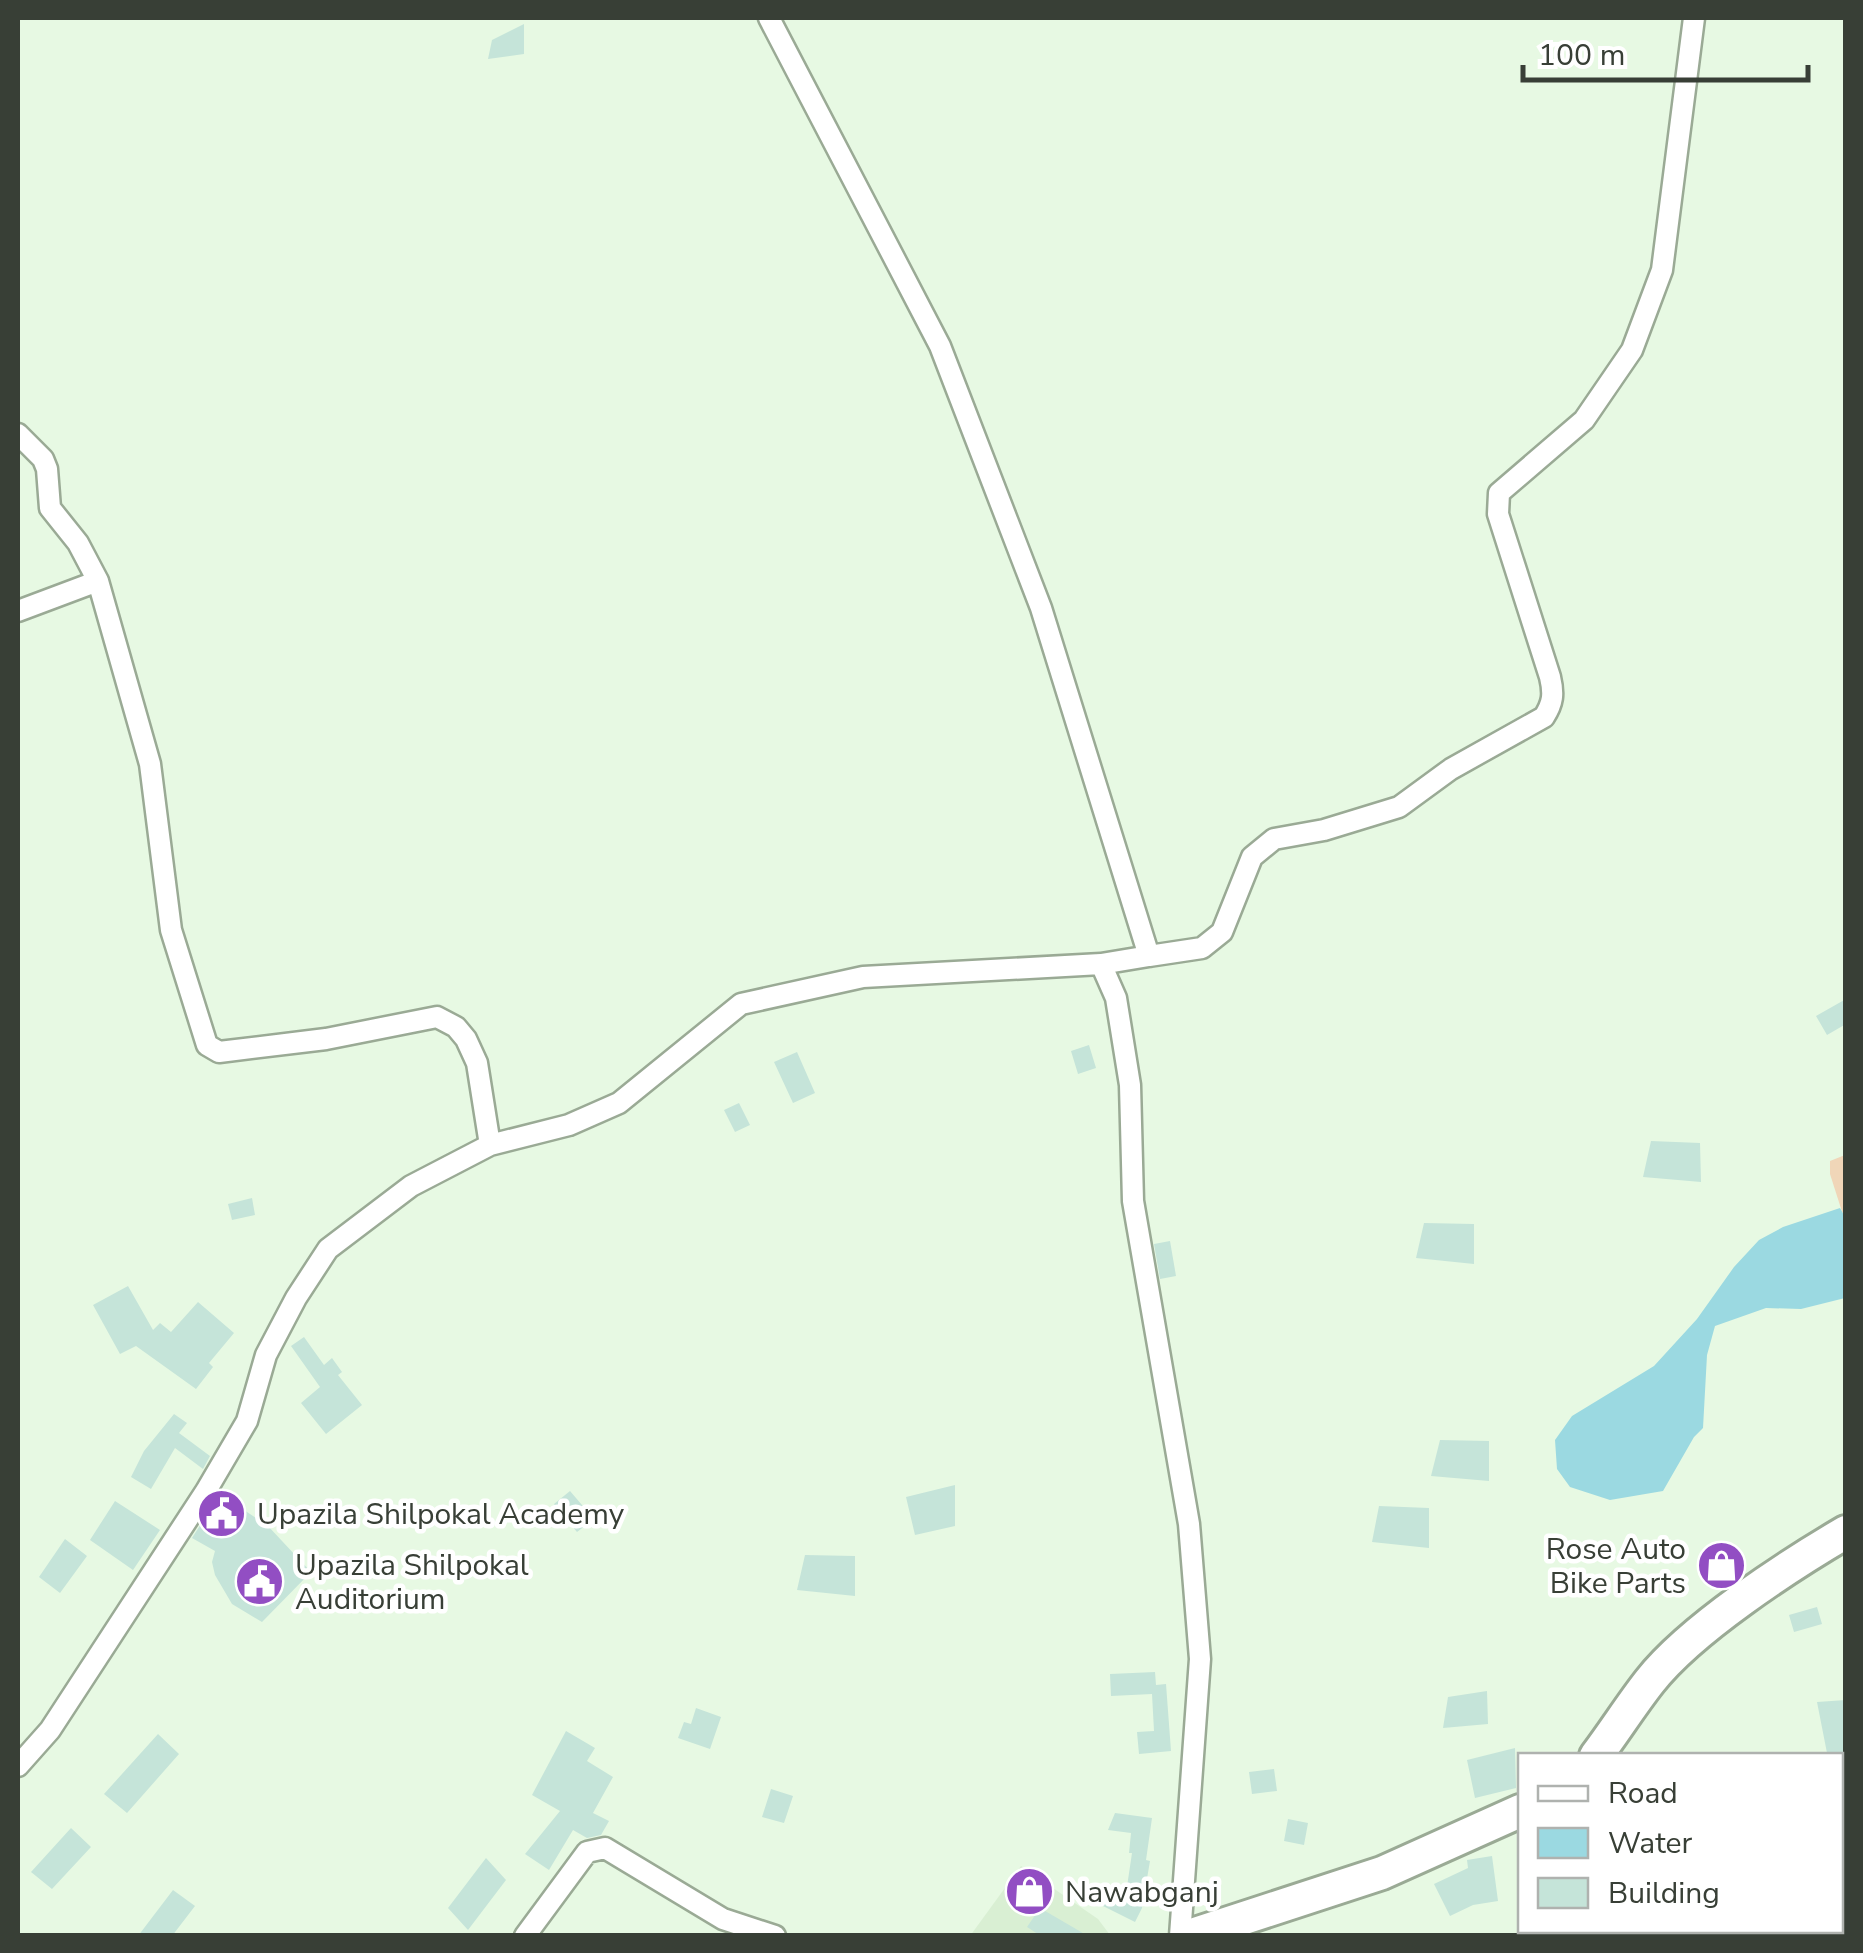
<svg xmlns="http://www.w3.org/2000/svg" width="1863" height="1953" viewBox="0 0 1863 1953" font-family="'Nunito Sans',sans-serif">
<rect width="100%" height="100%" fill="#e7f9e3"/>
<path fill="#d9efd3" d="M 1021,1866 L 1098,1919 L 1110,1935 L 970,1936 Z"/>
<path fill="#f0d6b8" d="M 1845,1155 L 1845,1221 L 1830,1174 L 1830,1161 Z"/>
<path fill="#9bd9e1" d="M 1840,1208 L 1845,1217 L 1845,1298 L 1801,1309 L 1766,1308 L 1715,1326 L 1707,1355 L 1703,1428 L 1694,1437 L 1663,1491 L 1610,1500 L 1570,1487 L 1557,1469 L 1555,1440 L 1572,1416 L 1654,1366 L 1697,1319 L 1734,1267 L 1759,1240 L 1783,1227 Z"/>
<path fill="#c5e4d9" d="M 524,24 L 524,54 L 488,59 L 492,40 Z
M 1846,999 L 1846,1024 L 1827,1035 L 1816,1016 Z
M 1089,1045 L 1096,1068 L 1078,1074 L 1071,1051 Z
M 797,1052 L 815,1093 L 793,1103 L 774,1062 Z
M 739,1103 L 750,1125 L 735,1132 L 724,1110 Z
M 1651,1141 L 1700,1143 L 1701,1182 L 1643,1177 Z
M 252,1198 L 255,1215 L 232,1220 L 228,1204 Z
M 1424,1223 L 1474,1224 L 1474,1264 L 1416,1258 Z
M 1170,1241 L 1176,1276 L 1160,1279 L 1154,1244 Z
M 128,1286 L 153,1330 L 160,1323 L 171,1332 L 198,1302 L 234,1333 L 209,1363 L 213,1367 L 196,1389 L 136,1346 L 120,1354 L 93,1305 Z
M 304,1337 L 324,1365 L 332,1358 L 342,1372 L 338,1375 L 362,1405 L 326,1434 L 301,1403 L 320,1387 L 291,1346 Z
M 174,1414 L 187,1423 L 179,1433 L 210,1456 L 203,1469 L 175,1448 L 151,1489 L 131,1477 L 144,1451 Z
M 1440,1440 L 1489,1441 L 1489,1481 L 1431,1476 Z
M 955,1485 L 955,1526 L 915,1535 L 906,1497 Z
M 570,1491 L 594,1519 L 577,1532 L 554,1504 Z
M 220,1494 L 268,1526 L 311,1572 L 262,1622 L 232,1604 L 215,1575 L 212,1562 L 215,1551 L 192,1538 Z
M 115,1501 L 160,1530 L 133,1570 L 90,1540 Z
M 1379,1506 L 1429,1508 L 1429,1548 L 1372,1542 Z
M 65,1539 L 87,1556 L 60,1593 L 39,1577 Z
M 805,1555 L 855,1556 L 855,1596 L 797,1590 Z
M 1817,1607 L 1822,1624 L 1794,1632 L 1789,1615 Z
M 1155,1672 L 1156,1685 L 1166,1684 L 1171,1751 L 1139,1754 L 1137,1732 L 1154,1731 L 1152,1694 L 1111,1696 L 1110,1674 Z
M 1487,1691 L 1488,1724 L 1443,1728 L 1448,1697 Z
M 1846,1700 L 1846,1752 L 1827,1753 L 1817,1702 Z
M 696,1708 L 721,1717 L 710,1749 L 678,1738 L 684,1722 L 691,1724 Z
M 566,1731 L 595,1748 L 587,1761 L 613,1777 L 593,1813 L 609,1821 L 601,1835 L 587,1838 L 573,1830 L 549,1870 L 525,1854 L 560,1811 L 532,1795 Z
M 158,1734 L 179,1754 L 127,1813 L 104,1794 Z
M 1515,1748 L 1516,1788 L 1475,1798 L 1467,1760 Z
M 1274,1769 L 1277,1791 L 1252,1794 L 1249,1772 Z
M 771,1789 L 793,1796 L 784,1823 L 762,1817 Z
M 1115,1813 L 1152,1818 L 1146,1860 L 1150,1861 L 1142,1908 L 1135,1922 L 1103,1906 L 1111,1893 L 1125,1900 L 1132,1853 L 1129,1853 L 1131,1833 L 1108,1830 Z
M 1288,1819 L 1308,1823 L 1304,1845 L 1284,1841 Z
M 71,1828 L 91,1847 L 52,1889 L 31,1872 Z
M 1492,1856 L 1498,1901 L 1473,1905 L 1450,1916 L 1434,1884 L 1468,1868 L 1467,1860 Z
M 486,1858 L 506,1880 L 468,1930 L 448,1908 Z
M 173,1890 L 195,1906 L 172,1936 L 138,1936 Z
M 1040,1908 L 1088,1936 L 1041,1936 L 1027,1927 Z"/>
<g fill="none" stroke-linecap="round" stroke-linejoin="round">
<defs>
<path id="minor" d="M 769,18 L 940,346 L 1041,608 L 1149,956 L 1101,964 L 1116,998 L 1130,1085 L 1133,1201 L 1189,1524 L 1200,1659 L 1180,1936
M 18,434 L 43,459 L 47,469 L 50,508 L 78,543 L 98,581
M 18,611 L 98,581 L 150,764 L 171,930 L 207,1045 L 219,1052 L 326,1039 L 437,1017 L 456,1027 L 466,1039 L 477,1063 L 490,1145
M 1149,956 L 1202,948 L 1222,932 L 1252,857 L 1274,839 L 1324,830 L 1399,807 L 1451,769 L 1544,717 C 1553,703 1554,694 1550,677 L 1498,514 L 1499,493 L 1584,420 L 1632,350 L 1662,270 L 1694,18
M 18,1766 L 50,1730 L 206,1491 L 247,1421 L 266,1355 L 296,1298 L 328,1249 L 411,1186 L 490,1145 L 569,1125 L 619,1103 L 741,1004 L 863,977 L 1101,964
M 1676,1930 L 1676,1936
M 525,1936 L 587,1852 L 605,1848 L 723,1919 L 775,1936"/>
<path id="primary" d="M 1596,1756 C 1615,1731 1631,1705 1650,1681 C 1691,1629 1788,1566 1846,1532
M 1189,1936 L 1382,1873 L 1520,1811"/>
</defs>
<use href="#minor" stroke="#9aaa95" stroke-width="25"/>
<use href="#primary" stroke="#9aaa95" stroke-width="38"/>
<use href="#minor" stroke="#fff" stroke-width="20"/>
<use href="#primary" stroke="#fff" stroke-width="32"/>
</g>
<defs>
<symbol id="civic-disc" viewBox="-11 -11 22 22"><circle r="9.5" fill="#924ec3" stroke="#fff"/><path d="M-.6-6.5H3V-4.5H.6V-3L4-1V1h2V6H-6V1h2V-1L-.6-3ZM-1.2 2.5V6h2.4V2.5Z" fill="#fff"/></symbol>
<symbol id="shop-disc" viewBox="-11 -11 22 22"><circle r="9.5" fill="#924ec3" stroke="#fff"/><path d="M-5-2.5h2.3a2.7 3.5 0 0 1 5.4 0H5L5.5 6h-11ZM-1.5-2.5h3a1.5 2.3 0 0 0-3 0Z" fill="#fff"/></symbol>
</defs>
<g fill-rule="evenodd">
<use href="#civic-disc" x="194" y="1486" width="55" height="55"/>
<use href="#shop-disc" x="1694" y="1538" width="55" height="55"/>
<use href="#civic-disc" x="232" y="1554" width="55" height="55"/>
<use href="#shop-disc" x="1002" y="1864" width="55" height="55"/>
</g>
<g text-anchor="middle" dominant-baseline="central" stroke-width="9" stroke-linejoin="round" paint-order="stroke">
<g font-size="30" fill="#383f36" stroke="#fff" text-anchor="start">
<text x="257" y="1514">Upazila Shilpokal Academy</text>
<text x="1686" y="1549" text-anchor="end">Rose Auto<tspan x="1686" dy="34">Bike Parts</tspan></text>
<text x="295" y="1565">Upazila Shilpokal<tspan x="295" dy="34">Auditorium</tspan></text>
<text x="1065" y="1892">Nawabganj</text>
</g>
</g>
<rect width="1863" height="1953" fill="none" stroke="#383f36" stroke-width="40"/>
<rect x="1518" y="1753" width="325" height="180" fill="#ffffff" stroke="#afb2af" stroke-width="2.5"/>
<rect x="1538" y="1786" width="50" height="15" fill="#ffffff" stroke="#afb2af" stroke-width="2.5"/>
<text x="1608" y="1803" font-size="30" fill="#383f36">Road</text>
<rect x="1538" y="1828" width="50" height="30" fill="#9bd9e1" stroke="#afb2af" stroke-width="2.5"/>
<text x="1608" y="1853" font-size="30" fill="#383f36">Water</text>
<rect x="1538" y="1878" width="50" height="30" fill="#c5e4d9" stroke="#afb2af" stroke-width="2.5"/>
<text x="1608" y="1903" font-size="30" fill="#383f36">Building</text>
<path d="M1523 65v15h285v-15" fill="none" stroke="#383f36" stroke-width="5"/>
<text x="1538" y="65" font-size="30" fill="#383f36" stroke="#ffffff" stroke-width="8" paint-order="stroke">100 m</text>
</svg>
